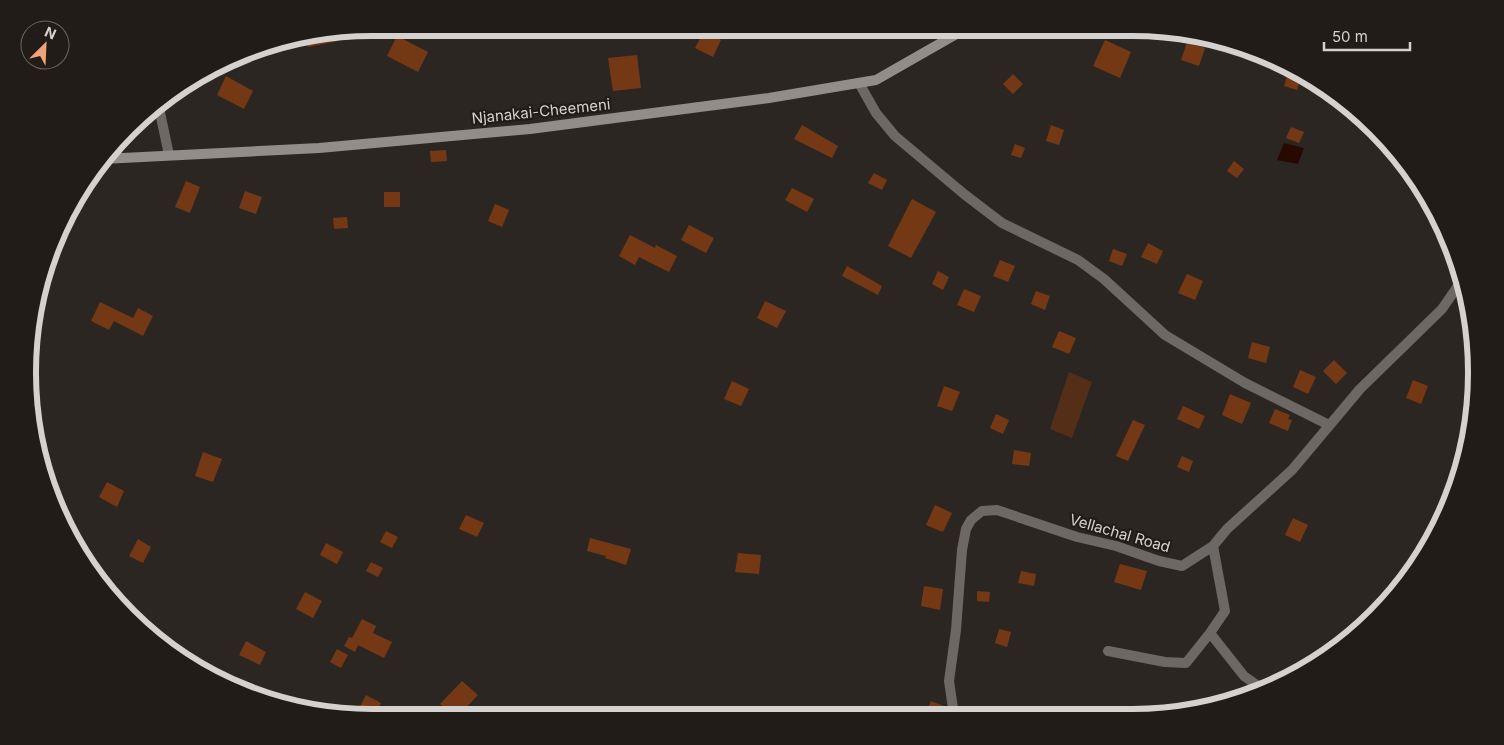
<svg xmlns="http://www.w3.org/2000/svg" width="1504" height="745" viewBox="0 0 1504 745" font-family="Inter,sans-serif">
<rect width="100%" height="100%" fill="#2c2622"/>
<path fill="#552e17" d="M 1069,372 L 1092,382 L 1072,438 L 1050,429 Z"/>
<path fill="#270900" d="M 1284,143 L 1304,148 L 1298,164 L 1277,160 Z"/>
<path fill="#743914" d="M 704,31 L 721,40 L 713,57 L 695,48 Z
M 336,33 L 338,41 L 308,47 L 306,39 Z
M 397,36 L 428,52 L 418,72 L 387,56 Z
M 1105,40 L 1131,52 L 1120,78 L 1093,66 Z
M 1187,42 L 1205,48 L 1199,66 L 1181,60 Z
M 637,55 L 641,88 L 613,91 L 608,58 Z
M 1290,67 L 1302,74 L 1297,90 L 1284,86 Z
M 1013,74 L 1023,84 L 1013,94 L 1003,84 Z
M 226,76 L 253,91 L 244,109 L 217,95 Z
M 802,125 L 838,146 L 832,158 L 794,139 Z
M 1051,125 L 1064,130 L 1059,145 L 1046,141 Z
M 1291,127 L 1304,132 L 1299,143 L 1286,138 Z
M 1015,144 L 1025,148 L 1021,158 L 1011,155 Z
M 446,150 L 447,161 L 431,162 L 430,151 Z
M 1234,161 L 1244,169 L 1237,178 L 1227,171 Z
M 874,173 L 887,180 L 882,190 L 868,183 Z
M 186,181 L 200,187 L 190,213 L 175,207 Z
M 792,188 L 814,199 L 807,212 L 785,200 Z
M 245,191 L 262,197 L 256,214 L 239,208 Z
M 384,192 L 400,192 L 400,207 L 384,207 Z
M 912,199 L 936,212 L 911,258 L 888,246 Z
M 495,204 L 509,210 L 502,227 L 488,221 Z
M 347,217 L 348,228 L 334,229 L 333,218 Z
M 689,225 L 714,238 L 706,253 L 681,240 Z
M 630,235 L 655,248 L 656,245 L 677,256 L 669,272 L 639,257 L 635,265 L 619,256 Z
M 1148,243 L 1163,251 L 1157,264 L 1141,257 Z
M 1113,249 L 1127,254 L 1122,266 L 1109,261 Z
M 1000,260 L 1015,266 L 1008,282 L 993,276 Z
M 847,266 L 882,286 L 878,295 L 842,276 Z
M 938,271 L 949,277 L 943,290 L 932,284 Z
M 1187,274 L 1203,281 L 1195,300 L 1178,293 Z
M 964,289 L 981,296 L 974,312 L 957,305 Z
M 1036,291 L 1050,296 L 1045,310 L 1031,304 Z
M 765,301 L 786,311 L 777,328 L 757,318 Z
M 100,302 L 133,318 L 138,308 L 153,316 L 143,336 L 114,321 L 109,330 L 91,321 Z
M 1059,331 L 1076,338 L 1069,354 L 1052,347 Z
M 1252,342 L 1270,347 L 1266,363 L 1248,358 Z
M 1334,360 L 1347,373 L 1336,384 L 1323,371 Z
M 1300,370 L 1316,377 L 1308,394 L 1293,387 Z
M 1413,380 L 1428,386 L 1421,404 L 1406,398 Z
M 732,381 L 749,389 L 741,406 L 724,399 Z
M 944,386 L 960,392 L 952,411 L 937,406 Z
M 1230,394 L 1251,403 L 1242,424 L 1222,415 Z
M 1183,406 L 1205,416 L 1199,429 L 1177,419 Z
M 1275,409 L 1290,415 L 1288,419 L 1292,420 L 1288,431 L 1269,423 Z
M 996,414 L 1009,420 L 1003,434 L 990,428 Z
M 1133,420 L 1145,425 L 1128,461 L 1116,456 Z
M 1014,450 L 1031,453 L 1029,466 L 1012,464 Z
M 203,452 L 222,459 L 213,482 L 195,476 Z
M 1182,456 L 1193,461 L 1189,472 L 1177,467 Z
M 107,482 L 124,491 L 117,507 L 99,497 Z
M 935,505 L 952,513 L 943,532 L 926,525 Z
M 466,515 L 484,523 L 477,537 L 459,529 Z
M 1293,518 L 1308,525 L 1300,542 L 1285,535 Z
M 386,531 L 398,537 L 392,548 L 380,542 Z
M 590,538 L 631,549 L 626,565 L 605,558 L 606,556 L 587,551 Z
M 138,539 L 151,547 L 143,563 L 129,556 Z
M 326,543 L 343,552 L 337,564 L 320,555 Z
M 738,553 L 761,555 L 759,574 L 735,572 Z
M 371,562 L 383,568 L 378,577 L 366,571 Z
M 1120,564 L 1147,571 L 1141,590 L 1114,582 Z
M 1021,571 L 1036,574 L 1034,586 L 1018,583 Z
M 924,586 L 943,589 L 940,610 L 921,606 Z
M 977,591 L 990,592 L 989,602 L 977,601 Z
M 305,592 L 322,601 L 313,618 L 296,609 Z
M 362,619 L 376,626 L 373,633 L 392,642 L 384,658 L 358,645 L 355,652 L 344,646 L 349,637 L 352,638 Z
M 999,629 L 1011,632 L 1007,647 L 995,643 Z
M 246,641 L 266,652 L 260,665 L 239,655 Z
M 337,649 L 348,655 L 341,668 L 330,662 Z
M 462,681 L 478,695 L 458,716 L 454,716 L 440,704 Z
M 366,695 L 381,703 L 375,717 L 358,710 Z
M 295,697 L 320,710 L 319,712 L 290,707 Z
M 931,701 L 946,707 L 944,715 L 925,715 Z"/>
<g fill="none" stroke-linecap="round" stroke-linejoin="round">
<path stroke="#6b6866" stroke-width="10" d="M 859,83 L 876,113 L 895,136 L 964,194 L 1002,223 L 1078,260 L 1104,279 L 1165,335 L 1245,383 L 1329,425
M 158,103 L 169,155
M 1213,546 L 1225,611 L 1210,633 L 1244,676 L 1265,691
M 1108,651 L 1165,662 L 1186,663 L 1210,633
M 954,715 L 949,681 L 956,630 L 962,550 L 966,529 L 971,520 L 982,511 L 997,510 L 1077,537 L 1116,546 L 1159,561 L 1182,566 L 1213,546 L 1227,529 L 1292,470 L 1360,389 L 1442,309 L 1462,280"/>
<path stroke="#928d8a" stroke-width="10" d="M 103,159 L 319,148 L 530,129 L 769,98 L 876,80 L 967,28"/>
</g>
<g text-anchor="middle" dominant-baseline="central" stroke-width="4.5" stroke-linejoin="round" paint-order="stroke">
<g font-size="15" fill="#d5d1cf" stroke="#221c19">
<text transform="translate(541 111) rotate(-6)">Njanakai-Cheemeni</text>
<text transform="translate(1120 533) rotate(16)">Vellachal Road</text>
</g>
</g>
<path d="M0 0H1504V745H0ZM372 36H1132A336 336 0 0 1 1468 372V373A336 336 0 0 1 1132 709H372A336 336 0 0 1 36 373V372A336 336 0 0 1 372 36Z" fill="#221c19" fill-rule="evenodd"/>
<path fill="none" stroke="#d5d1cf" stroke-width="6" d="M372 36H1132A336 336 0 0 1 1468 372V373A336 336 0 0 1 1132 709H372A336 336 0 0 1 36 373V372A336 336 0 0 1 372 36Z"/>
<g transform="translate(45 45) rotate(24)"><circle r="24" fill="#221c19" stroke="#6a6462"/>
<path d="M0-4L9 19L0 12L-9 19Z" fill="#f0a279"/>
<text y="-8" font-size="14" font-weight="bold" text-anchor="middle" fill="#d5d1cf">N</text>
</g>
<path d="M1324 42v8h86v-8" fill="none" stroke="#d5d1cf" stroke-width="2.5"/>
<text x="1332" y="42" font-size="15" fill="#d5d1cf" stroke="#221c19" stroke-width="4" paint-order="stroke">50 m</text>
</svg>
